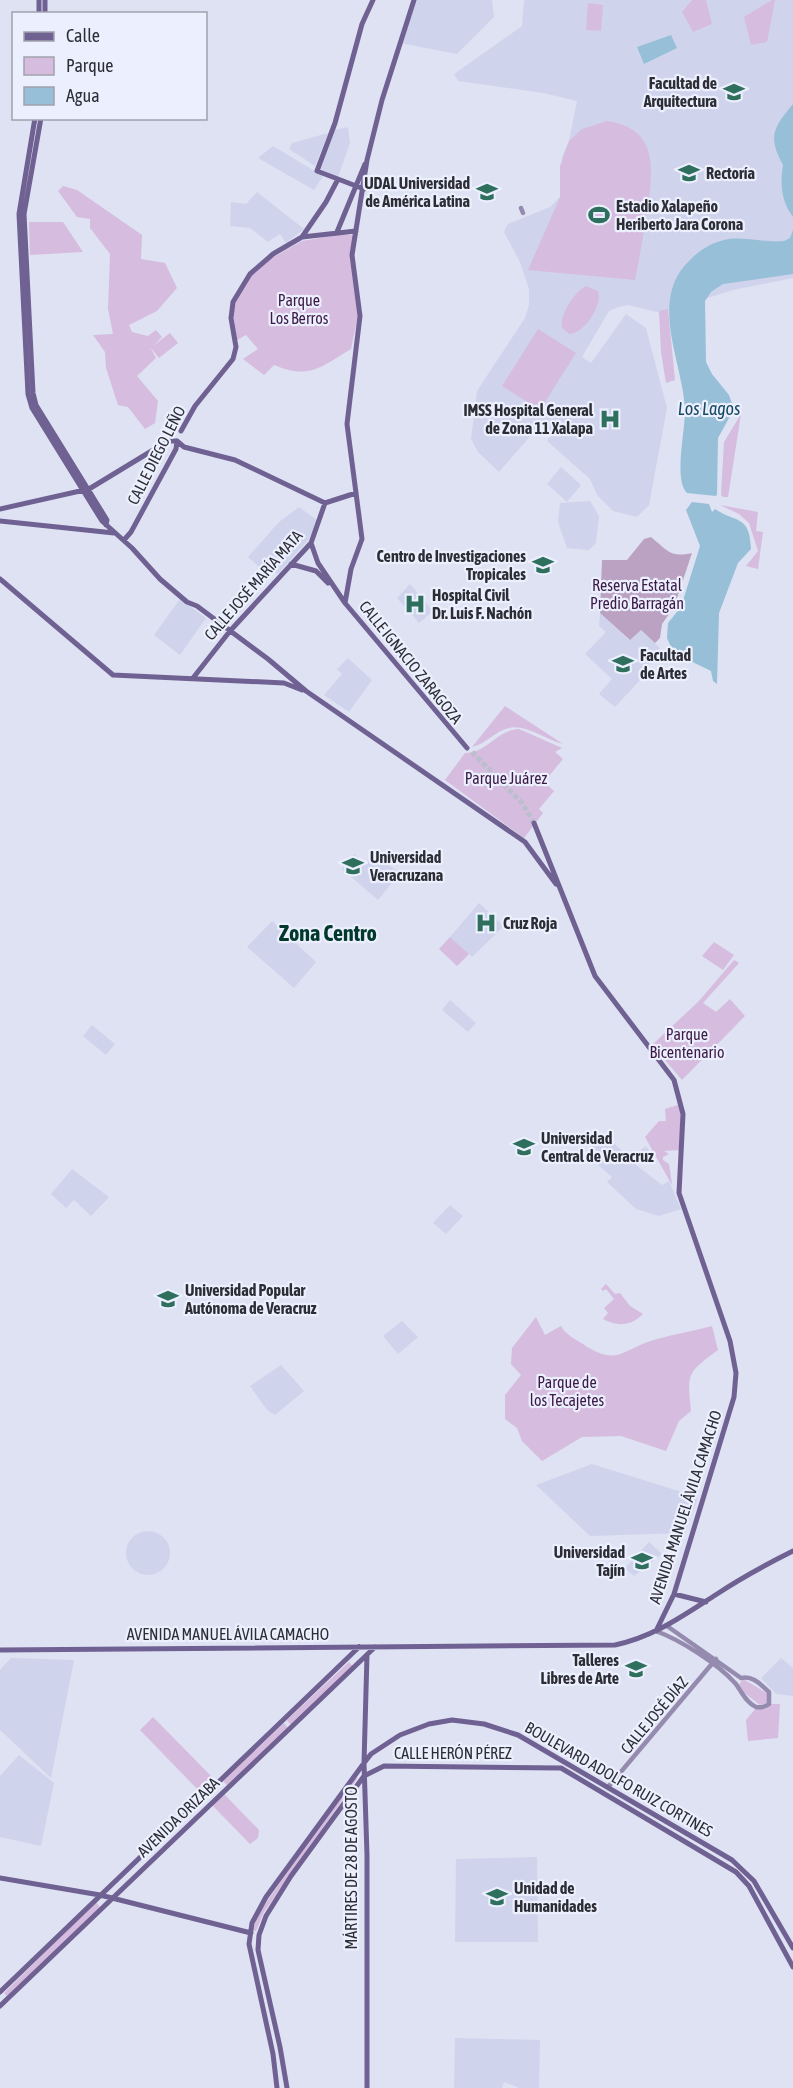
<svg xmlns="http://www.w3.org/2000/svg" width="793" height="2088" viewBox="0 0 793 2088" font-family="'Asap Condensed',sans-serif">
<rect width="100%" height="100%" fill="#dee2f3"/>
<path fill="#cfd4ec" d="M 415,0 L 492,0 L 494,17 L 457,54 L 400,43 Z
M 524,0 L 793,0 L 793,278 L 733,290 L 661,313 L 628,305 L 618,307 L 609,311 L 582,357 L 591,363 L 626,314 L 646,328 L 667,408 L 649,505 L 637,517 L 613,511 L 597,495 L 590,479 L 547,441 L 553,432 L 549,429 L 539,426 L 499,472 L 478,452 L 471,439 L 477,391 L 525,318 L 529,305 L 529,289 L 520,262 L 504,232 L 508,224 L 550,207 L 560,197 L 562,157 L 569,141 L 577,101 L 543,93 L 458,81 L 454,74 L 522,26 Z
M 348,127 L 350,143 L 338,177 L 321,169 L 335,130 Z
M 328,133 L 315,166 L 289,149 L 292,143 Z
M 273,146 L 323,176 L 314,190 L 258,158 Z
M 257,192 L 304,229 L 286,243 L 280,234 L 268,242 L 250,228 L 230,226 L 231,202 L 246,204 Z
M 561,467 L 581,485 L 567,502 L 547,484 Z
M 590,501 L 599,516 L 596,543 L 589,550 L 567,548 L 558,522 L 560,503 Z
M 299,507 L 318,521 L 309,539 L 278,574 L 269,568 L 265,572 L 248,557 L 279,522 Z
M 410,584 L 433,611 L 419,623 L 397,598 Z
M 180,599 L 206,618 L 180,655 L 154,635 Z
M 600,613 L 629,640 L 641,630 L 660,648 L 657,651 L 659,654 L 640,675 L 642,678 L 615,707 L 599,694 L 612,679 L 585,654 L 606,632 L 599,626 Z
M 348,658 L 372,680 L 349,712 L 324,695 L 342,674 L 337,669 Z
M 373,853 L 400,873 L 378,900 L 342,869 L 354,854 L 365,864 Z
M 479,903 L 504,926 L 472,957 L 450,937 Z
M 272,921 L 316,962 L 294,988 L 247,947 Z
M 450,1000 L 476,1023 L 468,1032 L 442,1010 Z
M 92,1025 L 115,1044 L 106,1055 L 83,1036 Z
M 591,1134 L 604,1146 L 610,1140 L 630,1158 L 646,1146 L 650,1152 L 636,1165 L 662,1185 L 669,1181 L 681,1209 L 659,1216 L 636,1209 L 607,1182 L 612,1177 L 598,1165 L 604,1158 L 585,1140 Z
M 72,1169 L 109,1197 L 91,1216 L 74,1200 L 66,1208 L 51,1194 Z
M 450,1205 L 463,1216 L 446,1234 L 433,1223 Z
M 402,1321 L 418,1337 L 398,1354 L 383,1336 Z
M 281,1365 L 304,1391 L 275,1415 L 267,1410 L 250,1386 Z
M 592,1464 L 698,1497 L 685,1533 L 590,1536 L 536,1485 Z
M126 1553a22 22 0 1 1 44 0a22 22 0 1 1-44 0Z
M 649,1542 L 662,1554 L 634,1576 L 625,1568 Z
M 11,1658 L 74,1660 L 51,1778 L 0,1730 L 0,1670 Z
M 781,1658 L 793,1668 L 793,1696 L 776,1694 L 761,1678 Z
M 19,1755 L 54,1783 L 41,1846 L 0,1837 L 0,1776 Z
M 537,1857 L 538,1942 L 455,1942 L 456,1859 Z
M 455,2038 L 540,2040 L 539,2088 L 519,2088 L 504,2082 L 502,2088 L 454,2088 Z"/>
<path fill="#d6bcde" d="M 692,0 L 706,0 L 712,24 L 693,32 L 682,12 Z
M 772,0 L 775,0 L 767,42 L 751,45 L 744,17 Z
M 588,3 L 603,5 L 601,31 L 586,30 Z
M 607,121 C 658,128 653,168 648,207 C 644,231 640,255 635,280 L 528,270 L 560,197 L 560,166 L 569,141 L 582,129 Z
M 63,186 L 77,190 L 142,235 L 141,259 L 165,263 L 177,288 L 157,311 L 129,325 L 132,332 L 148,336 L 156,330 L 162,337 L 153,346 L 170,333 L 178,343 L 159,358 L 150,347 L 156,358 L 137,376 L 158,401 L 155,423 L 145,429 L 128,407 L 118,405 L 106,368 L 105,352 L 93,335 L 113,334 L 108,309 L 110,254 L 90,228 L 90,219 L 77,217 L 58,191 Z
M 29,222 L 63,222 L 83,252 L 30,255 Z
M 337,235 L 353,235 L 358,315 L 351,349 C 321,367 309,380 274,365 L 264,375 L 243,359 L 258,349 L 246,335 L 237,340 L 232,306 L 256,267 L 302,241 Z
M 586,286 L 598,291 C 603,305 584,334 569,334 L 562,328 C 559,315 575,291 586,286 Z
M 668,309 L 675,380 L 666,383 L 661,352 L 659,311 Z
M 538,329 L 576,353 L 540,410 L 502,386 Z
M 741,414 L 728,497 L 723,497 L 721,495 L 724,442 Z
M 720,505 L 758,512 L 756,531 L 763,532 L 758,569 L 746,566 L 758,551 L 749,523 L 739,514 Z
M 505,706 L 563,744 C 547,740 525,724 509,728 C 495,731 486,744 472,747 Z
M 519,729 L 562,748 L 555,752 L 563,759 L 544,782 L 554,791 L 539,809 L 543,813 L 524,838 L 445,780 L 465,753 C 487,753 497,730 519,729 Z
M 450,937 L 469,954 L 457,966 L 439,949 Z
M 714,942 L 734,955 L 723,970 L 702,956 Z
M 734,960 L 739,963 L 703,1003 L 716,1012 L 730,999 L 745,1016 L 682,1080 L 652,1045 L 699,1001 Z
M 681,1104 L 680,1150 L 664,1151 L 669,1154 L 663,1157 L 663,1160 L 669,1164 L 672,1185 L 645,1137 L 659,1121 L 666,1121 L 665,1109 Z
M 606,1284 L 615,1294 L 620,1293 L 630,1306 L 643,1314 C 631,1326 617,1327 603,1319 L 608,1313 L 604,1308 L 614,1299 L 606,1289 L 603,1291 L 601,1289 Z
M 536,1317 L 545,1335 L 561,1326 C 566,1335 575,1339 583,1344 C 618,1368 623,1348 657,1339 C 675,1334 694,1331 712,1326 L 718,1350 C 687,1373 687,1373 691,1411 L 679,1421 L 666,1451 L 621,1436 L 582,1437 L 542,1461 L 522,1441 L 517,1428 L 505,1419 L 505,1395 L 521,1375 L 511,1364 L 512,1348 Z
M 349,1662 L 353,1667 L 291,1725 L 287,1720 Z
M 743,1679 L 770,1695 L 768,1703 L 760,1705 L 742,1691 L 739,1685 Z
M 771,1704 L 780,1704 L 778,1738 L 748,1741 L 746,1720 L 756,1708 L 765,1709 Z
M 153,1717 L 216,1781 L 202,1794 L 140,1730 Z
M 284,1723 L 288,1728 L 228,1786 L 223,1781 Z
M 356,1773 L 357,1779 L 264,1912 L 256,1931 L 252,1930 L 261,1910 Z
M 224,1794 L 259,1830 L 258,1838 L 250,1844 L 212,1805 Z
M 96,1902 L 100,1907 L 7,1996 L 4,1993 Z"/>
<path fill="#bba2c3" d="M 651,537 C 668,551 671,558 692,553 L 674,607 L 662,624 L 660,638 L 655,643 L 641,630 L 630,640 L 600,613 L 602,560 L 627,560 L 644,539 Z"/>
<path fill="#97bfd8" d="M 671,35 L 677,48 L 644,64 L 637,47 Z
M 793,104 L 793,217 C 781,201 780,184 783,165 C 767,136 774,127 793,104 Z
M 793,230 L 793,274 L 723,284 L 711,292 L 705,301 L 706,362 L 712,374 L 729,395 L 734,409 L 718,438 L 717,494 L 716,496 L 687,493 C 673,479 686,428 685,408 C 682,360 648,299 690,260 C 702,248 713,242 729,239 C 746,237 766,243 784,241 L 790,238 Z
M 692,502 L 709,504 L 712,512 L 715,509 C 735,523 750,514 751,549 L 738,563 L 719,613 L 717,684 L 713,681 L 711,671 L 682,657 L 670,645 L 667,638 L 668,623 L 681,607 L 700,546 L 686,510 Z"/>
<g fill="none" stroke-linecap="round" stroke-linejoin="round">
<path stroke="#bbbecd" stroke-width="5" stroke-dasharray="5 2.5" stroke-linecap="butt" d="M 472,752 L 522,803 L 534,823"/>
<path stroke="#958bae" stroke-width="4.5" d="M 521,208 L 523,213
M 667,1626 L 741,1678
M 656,1631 C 680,1640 717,1663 735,1683 C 741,1690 745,1702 756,1707 C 761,1708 765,1707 769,1704 L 769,1692 C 761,1685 753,1675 741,1678
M 609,1786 L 716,1659"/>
<path stroke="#706193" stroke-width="5" d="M 39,0 L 39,14
M 45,0 L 45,14
M 35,118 L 19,214 L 28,394 L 32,408 L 102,521 L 132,548 L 160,579 L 187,602 L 197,606 L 268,659 L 306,691 L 525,842 L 556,884
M 41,118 L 24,214 L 33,393 L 36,405 L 107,520 L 106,525
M 364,189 L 317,171 L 335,123 L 362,24 L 373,0
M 337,232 L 365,164
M 302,237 L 326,202 L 337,181
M 181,431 L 195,406 L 233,359 L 236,347 L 231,318 L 233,302 L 250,274 L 273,254 L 302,237 L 356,231
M 177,441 L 184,447 L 235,460 L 325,503
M 325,503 L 356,493
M 0,509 L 89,489 L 168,441 L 177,441
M 0,521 L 114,533
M 124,540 L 131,532 L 176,449 L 177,441
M 311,543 L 318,563 L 345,603 L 467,748
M 291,564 L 316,571 L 328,583
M 0,579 L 113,675 L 284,683 L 302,690
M 345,603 L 351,569 L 362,539 L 347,424 L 360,316 L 352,255 L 367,160 L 382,100 L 414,0
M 193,678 L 230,631 L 311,543 L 325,503
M 534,823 L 595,976 L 674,1080 L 683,1114 L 679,1193 L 730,1341 L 736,1373 L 734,1397 L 674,1594 L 656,1631
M 674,1594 L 706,1602
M 0,1650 L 615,1645 C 654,1637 684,1615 717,1594 C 741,1578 767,1564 793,1551
M 0,1878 L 100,1895 L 251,1933
M 0,1992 L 359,1647
M 0,2006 L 375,1647
M 277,2088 L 273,2054 L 249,1944 L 252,1923 L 266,1897 L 364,1763 L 371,1754 L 400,1735 L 429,1724 L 452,1720 L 484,1724 L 518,1735 L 732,1860 L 754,1881 L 793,1948
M 287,2088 L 280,2047 L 258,1950 L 259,1935 L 266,1916 L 291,1876 L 364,1776 L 384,1766 L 561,1768 L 736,1872 L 749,1886 L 793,1967
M 367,2088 L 367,1855 L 364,1763 L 367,1655"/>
</g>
<defs>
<symbol id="university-bare" viewBox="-9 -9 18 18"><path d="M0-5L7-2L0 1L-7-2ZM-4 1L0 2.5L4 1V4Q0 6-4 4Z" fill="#2f6f5e" stroke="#eceffd" stroke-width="2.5" paint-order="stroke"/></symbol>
<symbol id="stadium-bare" viewBox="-9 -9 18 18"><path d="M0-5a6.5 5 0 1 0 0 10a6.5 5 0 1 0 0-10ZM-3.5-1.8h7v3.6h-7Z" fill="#2f6f5e" stroke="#eceffd" stroke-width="2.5" paint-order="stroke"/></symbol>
<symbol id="hospital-bare" viewBox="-9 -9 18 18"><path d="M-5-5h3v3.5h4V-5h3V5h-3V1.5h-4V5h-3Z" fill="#2f6f5e" stroke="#eceffd" stroke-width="2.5" paint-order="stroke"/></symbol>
</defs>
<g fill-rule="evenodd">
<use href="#university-bare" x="719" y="77" width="30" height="30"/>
<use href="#university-bare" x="674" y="158" width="30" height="30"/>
<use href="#university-bare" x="472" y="177" width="30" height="30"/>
<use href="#stadium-bare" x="584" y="200" width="30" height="30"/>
<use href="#hospital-bare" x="595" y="404" width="30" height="30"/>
<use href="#university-bare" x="528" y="550" width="30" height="30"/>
<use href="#hospital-bare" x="400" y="589" width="30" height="30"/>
<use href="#university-bare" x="608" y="649" width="30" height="30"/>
<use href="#university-bare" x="338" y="851" width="30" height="30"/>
<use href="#hospital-bare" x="471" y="908" width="30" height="30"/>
<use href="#university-bare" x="509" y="1132" width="30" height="30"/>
<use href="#university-bare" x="153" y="1284" width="30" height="30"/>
<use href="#university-bare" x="627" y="1546" width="30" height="30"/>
<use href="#university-bare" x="621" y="1654" width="30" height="30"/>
<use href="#university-bare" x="482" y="1882" width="30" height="30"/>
</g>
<g text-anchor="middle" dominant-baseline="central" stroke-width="4.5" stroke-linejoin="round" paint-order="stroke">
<g font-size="16" font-weight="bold" fill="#2d2e35" stroke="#eceffd" text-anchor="start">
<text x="717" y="83" text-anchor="end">Facultad de<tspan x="717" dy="18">Arquitectura</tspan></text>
<text x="706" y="173">Rectoría</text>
<text x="470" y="183" text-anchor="end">UDAL Universidad<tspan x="470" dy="18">de América Latina</tspan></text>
<text x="616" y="206">Estadio Xalapeño<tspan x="616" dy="18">Heriberto Jara Corona</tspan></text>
<text x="593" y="410" text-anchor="end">IMSS Hospital General<tspan x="593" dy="18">de Zona 11 Xalapa</tspan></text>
<text x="526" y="556" text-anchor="end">Centro de Investigaciones<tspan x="526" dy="18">Tropicales</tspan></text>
<text x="432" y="595">Hospital Civil<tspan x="432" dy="18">Dr. Luis F. Nachón</tspan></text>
<text x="640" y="655">Facultad<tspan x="640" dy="18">de Artes</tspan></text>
<text x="370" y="857">Universidad<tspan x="370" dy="18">Veracruzana</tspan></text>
<text x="503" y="923">Cruz Roja</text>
<text x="541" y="1138">Universidad<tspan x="541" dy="18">Central de Veracruz</tspan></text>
<text x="185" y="1290">Universidad Popular<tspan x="185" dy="18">Autónoma de Veracruz</tspan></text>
<text x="625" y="1552" text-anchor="end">Universidad<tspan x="625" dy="18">Tajín</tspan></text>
<text x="619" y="1660" text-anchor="end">Talleres<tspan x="619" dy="18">Libres de Arte</tspan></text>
<text x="514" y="1888">Unidad de<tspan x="514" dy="18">Humanidades</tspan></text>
</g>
<g font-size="16" fill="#3c1a46" stroke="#eceffd">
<text x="299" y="300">Parque<tspan x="299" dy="18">Los Berros</tspan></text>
<text x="637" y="585">Reserva Estatal<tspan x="637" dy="18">Predio Barragán</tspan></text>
<text x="506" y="778">Parque Juárez</text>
<text x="687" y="1034">Parque<tspan x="687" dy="18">Bicentenario</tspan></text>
<text x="567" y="1382">Parque de<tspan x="567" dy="18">los Tecajetes</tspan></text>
</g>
<g font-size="16" fill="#2d2e35" stroke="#eceffd">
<text transform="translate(156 455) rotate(-63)">CALLE DIEGO LEÑO</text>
<text transform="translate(253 585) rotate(-49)">CALLE JOSÉ MARÍA MATA</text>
<text transform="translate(411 662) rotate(51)">CALLE IGNACIO ZARAGOZA</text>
<text transform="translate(685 1507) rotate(-72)">AVENIDA MANUEL ÁVILA CAMACHO</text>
<text x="228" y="1634">AVENIDA MANUEL ÁVILA CAMACHO</text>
<text transform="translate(654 1715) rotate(-50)">CALLE JOSÉ DÍAZ</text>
<text x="453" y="1753">CALLE HERÓN PÉREZ</text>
<text transform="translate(619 1779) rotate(30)">BOULEVARD ADOLFO RUIZ CORTINES</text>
<text transform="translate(178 1817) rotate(-44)">AVENIDA ORIZABA</text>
<text transform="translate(351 1868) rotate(-90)">MÁRTIRES DE 28 DE AGOSTO</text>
</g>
<g font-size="18" font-style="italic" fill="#164862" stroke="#eceffd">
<text x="709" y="408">Los Lagos</text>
</g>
<g font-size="22" font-weight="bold" fill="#00382c" stroke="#eceffd">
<text x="328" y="933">Zona Centro</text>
</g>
</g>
<rect x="12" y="12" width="195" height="108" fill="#eceffd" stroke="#a0a2ad" stroke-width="1.5"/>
<rect x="24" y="32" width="30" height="9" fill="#706193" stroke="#a0a2ad" stroke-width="1.5"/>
<text x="66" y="42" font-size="18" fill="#2d2e35">Calle</text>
<rect x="24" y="57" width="30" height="18" fill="#d6bcde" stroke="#a0a2ad" stroke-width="1.5"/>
<text x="66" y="72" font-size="18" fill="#2d2e35">Parque</text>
<rect x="24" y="87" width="30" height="18" fill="#97bfd8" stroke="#a0a2ad" stroke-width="1.5"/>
<text x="66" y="102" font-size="18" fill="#2d2e35">Agua</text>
</svg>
